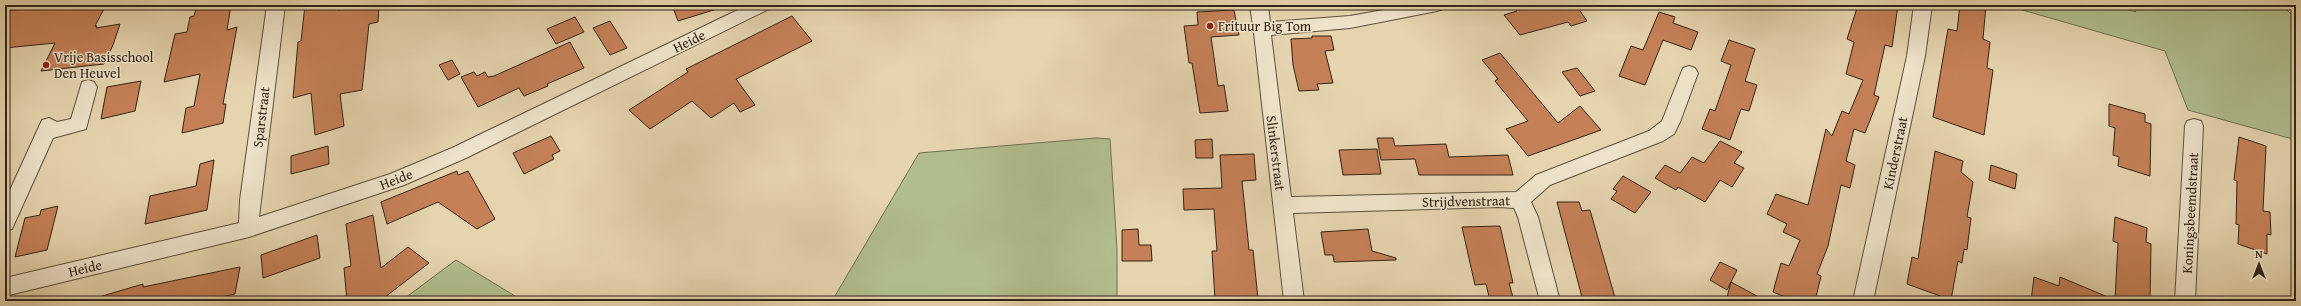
<svg xmlns="http://www.w3.org/2000/svg" width="2301" height="306" viewBox="0 0 2301 306" font-family="'Gentium Book Plus',serif">
<rect width="100%" height="100%" fill="#e5d4ae"/>
<filter id="stains"><feTurbulence type="fractalNoise" baseFrequency=".005" numOctaves="4"/><feColorMatrix values="0 0 0 0 .2 0 0 0 0 .09 0 0 0 0 .02 0 0 0 .5 -.17"/></filter>
<radialGradient id="worn" r=".72"><stop offset=".6" stop-color="#630" stop-opacity="0"/><stop offset="1" stop-color="#630" stop-opacity=".3"/></radialGradient>
<path fill="#b1bd8d" stroke="#707052" d="M 2005,5 L 2110,5 L 2136,12 L 2130,5 L 2282,5 L 2296,19 L 2296,140 L 2188,110 L 2165,51 Z
M 1096,138 L 1110,139 L 1117,249 L 1117,301 L 832,301 L 919,153 Z
M 456,260 L 523,301 L 401,301 Z"/>
<path fill="#c58058" stroke="#302416" d="M 61,5 L 106,5 L 95,26 L 97,26 L 96,28 L 120,24 L 113,45 L 104,64 L 41,71 L 55,43 L 5,48 L 5,11 Z
M 197,5 L 231,5 L 227,30 L 237,27 L 223,104 L 226,104 L 223,123 L 182,133 L 186,108 L 194,106 L 200,74 L 164,82 L 175,34 L 187,32 L 190,17 L 194,16 Z
M 305,5 L 339,5 L 338,10 L 363,5 L 379,5 L 378,22 L 369,24 L 362,90 L 340,94 L 344,126 L 315,135 L 311,93 L 293,98 L 298,42 L 301,41 Z
M 672,5 L 719,5 L 720,8 L 678,21 Z
M 1525,5 L 1576,5 L 1587,21 L 1571,26 L 1568,22 L 1520,35 L 1504,15 L 1517,11 L 1514,8 Z
M 1858,5 L 1898,5 L 1892,47 L 1885,45 L 1874,95 L 1879,97 L 1865,133 L 1854,129 L 1846,161 L 1855,165 L 1850,188 L 1841,185 L 1828,246 L 1817,274 L 1821,276 L 1815,301 L 1795,301 L 1773,292 L 1781,263 L 1789,266 L 1800,240 L 1783,232 L 1787,224 L 1767,214 L 1776,194 L 1808,205 L 1826,129 L 1832,136 L 1842,111 L 1849,114 L 1863,80 L 1846,74 L 1854,42 L 1847,39 Z
M 1960,5 L 1986,5 L 1983,39 L 1990,42 L 1987,68 L 1993,70 L 1984,135 L 1933,117 L 1948,29 L 1957,31 Z
M 1234,10 L 1239,35 L 1211,37 L 1218,86 L 1224,85 L 1228,111 L 1200,113 L 1192,63 L 1189,63 L 1184,26 L 1198,25 L 1197,12 Z
M 1659,12 L 1675,17 L 1673,23 L 1698,32 L 1691,50 L 1663,40 L 1645,85 L 1619,76 L 1631,46 L 1643,50 Z
M 792,16 L 812,41 L 736,79 L 755,105 L 740,112 L 734,103 L 711,118 L 692,101 L 650,129 L 629,110 L 688,72 L 686,69 Z
M 575,17 L 584,32 L 556,44 L 547,29 Z
M 610,21 L 627,48 L 610,55 L 593,28 Z
M 1312,36 L 1331,36 L 1334,50 L 1325,51 L 1333,83 L 1317,84 L 1319,90 L 1299,91 L 1293,65 L 1291,39 L 1312,38 Z
M 1729,40 L 1755,49 L 1745,81 L 1757,85 L 1749,111 L 1741,109 L 1730,140 L 1702,129 L 1710,109 L 1715,111 L 1731,65 L 1721,61 Z
M 570,42 L 584,68 L 547,84 L 548,86 L 524,96 L 519,88 L 478,107 L 461,77 L 474,72 L 477,76 L 485,72 L 488,77 L 494,76 Z
M 1500,53 L 1558,123 L 1580,106 L 1601,130 L 1528,156 L 1506,129 L 1528,121 L 1495,81 L 1498,79 L 1482,60 Z
M 452,60 L 460,74 L 448,80 L 439,65 Z
M 1577,68 L 1588,82 L 1595,91 L 1580,96 L 1562,72 Z
M 141,81 L 135,111 L 101,119 L 107,87 Z
M 2109,104 L 2145,114 L 2145,122 L 2151,124 L 2150,176 L 2118,166 L 2119,157 L 2113,155 L 2115,128 L 2109,126 Z
M 551,136 L 560,151 L 552,155 L 554,159 L 524,174 L 513,153 Z
M 2239,137 L 2266,146 L 2263,211 L 2270,212 L 2271,235 L 2267,234 L 2267,254 L 2238,244 L 2239,225 L 2236,224 L 2237,181 L 2234,180 Z
M 1377,138 L 1393,138 L 1395,146 L 1446,144 L 1449,157 L 1508,155 L 1513,175 L 1419,175 L 1415,159 L 1381,160 Z
M 1212,139 L 1213,158 L 1196,158 L 1195,140 Z
M 1720,141 L 1742,152 L 1734,163 L 1744,168 L 1732,187 L 1720,180 L 1705,202 L 1678,187 L 1676,190 L 1655,178 L 1665,165 L 1680,173 L 1692,157 L 1704,163 Z
M 328,146 L 329,164 L 291,174 L 291,156 Z
M 1377,149 L 1381,174 L 1343,175 L 1339,150 Z
M 1935,151 L 1963,161 L 1961,172 L 1973,182 L 1967,217 L 1971,218 L 1967,250 L 1964,249 L 1962,263 L 1958,261 L 1951,300 L 1907,284 L 1912,257 L 1918,259 Z
M 1254,154 L 1256,180 L 1242,181 L 1249,250 L 1253,250 L 1258,299 L 1215,300 L 1212,251 L 1217,251 L 1214,209 L 1184,210 L 1183,189 L 1222,188 L 1220,155 Z
M 214,160 L 207,210 L 145,224 L 150,196 L 196,186 L 200,164 Z
M 1991,165 L 2017,174 L 2015,189 L 1989,180 Z
M 457,171 L 458,175 L 468,171 L 495,219 L 477,229 L 438,202 L 387,224 L 381,202 Z
M 1623,176 L 1651,192 L 1635,213 L 1611,199 L 1617,191 L 1613,189 Z
M 1557,202 L 1579,202 L 1582,211 L 1590,210 L 1616,301 L 1583,301 Z
M 58,206 L 47,250 L 15,257 L 25,218 L 40,215 L 41,210 Z
M 373,215 L 381,268 L 408,247 L 429,263 L 380,301 L 347,301 L 344,268 L 351,266 L 346,224 Z
M 2115,217 L 2147,228 L 2146,242 L 2151,244 L 2150,301 L 2031,301 L 2034,277 L 2059,286 L 2060,277 L 2115,300 L 2118,243 L 2113,241 Z
M 1500,226 L 1513,283 L 1509,283 L 1514,301 L 1490,301 L 1486,284 L 1475,285 L 1462,227 Z
M 1138,229 L 1139,245 L 1151,245 L 1152,261 L 1122,261 L 1122,230 Z
M 1368,229 L 1372,251 L 1396,258 L 1396,260 L 1334,262 L 1333,255 L 1325,255 L 1321,232 Z
M 317,235 L 320,258 L 263,278 L 261,255 Z
M 1720,262 L 1737,270 L 1727,290 L 1710,280 Z
M 240,267 L 235,294 L 203,301 L 100,301 L 99,297 L 143,284 L 143,287 Z
M 1731,282 L 1766,301 L 1726,301 Z"/>
<g fill="none" stroke-linecap="round" stroke-linejoin="round">
<defs>
<path id="minor" d="M 267,5 L 285,5 L 259,217 L 390,174 L 452,148 L 748,5 L 772,5 L 769,9 L 466,158 L 404,185 L 249,237 L 5,296 L 5,278 L 239,223 L 240,200 Z
M 1250,5 L 1268,5 L 1270,22 L 1350,16 L 1411,5 L 1446,5 L 1443,9 L 1437,11 L 1350,28 L 1271,35 L 1291,197 L 1516,192 L 1536,175 L 1649,131 L 1662,121 L 1683,68 L 1689,66 L 1695,68 L 1698,73 L 1680,122 L 1674,134 L 1663,141 L 1550,185 L 1531,202 L 1538,217 L 1560,301 L 1540,301 L 1518,217 L 1514,208 L 1499,207 L 1293,213 L 1304,301 L 1284,301 L 1254,33 L 1251,29 L 1253,26 Z
M 1914,5 L 1932,5 L 1925,56 L 1873,301 L 1853,301 L 1907,56 Z
M 88,80 L 94,82 L 97,87 L 86,129 L 53,138 L 12,229 L 5,231 L 5,201 L 42,120 L 49,118 L 57,122 L 71,119 L 82,82 Z
M 2194,119 L 2201,121 L 2203,126 L 2195,301 L 2175,301 L 2185,126 L 2187,121 Z"/>
</defs>
<use href="#minor" stroke="#5d503c" stroke-width="2"/>
<use href="#minor" fill="#eee3ca" fill-rule="evenodd"/>
</g>
<g fill="#8f2418" stroke="#eee3ca" stroke-width="1.5">
<circle cx="1210" cy="26" r="4"/>
<circle cx="46" cy="65" r="4"/>
</g>
<g text-anchor="middle" dominant-baseline="central" stroke-width="3" stroke-linejoin="round" paint-order="stroke">
<g font-size="14" fill="#302416" stroke="#eee3ca" text-anchor="start">
<text x="1218" y="26">Frituur Big Tom</text>
<text x="54" y="57">Vrije Basisschool<tspan x="54" dy="16">Den Heuvel</tspan></text>
</g>
<g font-size="14" fill="#302416" stroke="#eee3ca">
<text transform="translate(689 41) rotate(-26)">Heide</text>
<text transform="translate(261 117) rotate(-83)">Sparstraat</text>
<text transform="translate(1276 153) rotate(83)">Slinkerstraat</text>
<text transform="translate(1895 153) rotate(-78)">Kinderstraat</text>
<text transform="translate(396 179) rotate(-21)">Heide</text>
<text transform="translate(1466 201) rotate(-1)">Strijdvenstraat</text>
<text transform="translate(2190 213) rotate(-87)">Koningsbeemdstraat</text>
<text transform="translate(85 268) rotate(-13)">Heide</text>
</g>
</g>
<rect width="2301" height="306" fill="none" stroke="#e5d4ae" stroke-width="20"/>
<rect x="6" y="6" width="2289" height="294" fill="none" stroke="#302416" stroke-width="2"/>
<rect x="10" y="10" width="2281" height="286" fill="none" stroke="#302416"/>
<g transform="translate(2259 264)" stroke="#eee3ca" stroke-width="3" paint-order="stroke">
<path d="M0-3L7 15L0 10L-7 15Z" fill="#302416"/>
<text y="-6" font-size="11" font-weight="bold" text-anchor="middle" fill="#302416">N</text>
</g>
<rect width="100%" height="100%" filter="url(#stains)"/>
<rect width="100%" height="100%" fill="url(#worn)"/>
</svg>
